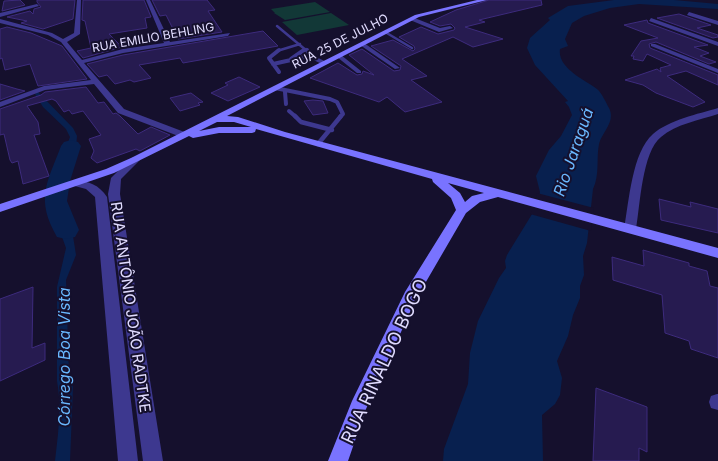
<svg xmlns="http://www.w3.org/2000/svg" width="718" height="461" viewBox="0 0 718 461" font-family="Inter,sans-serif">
<rect width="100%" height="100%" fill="#15102d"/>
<path fill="#123837" d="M 315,2 L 330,12 L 285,20 L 274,13 L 275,13 L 271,9 Z
M 331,13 L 349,25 L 297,35 L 282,22 Z"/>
<path fill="#08204f" d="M 614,0 L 674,0 L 718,4 L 718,9 L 639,4 L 610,8 L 584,16 L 572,23 L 565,39 L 568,46 L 560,49 C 557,68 585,80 597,89 C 602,93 606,103 609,108 C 616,122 602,132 599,144 C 596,159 600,174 593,189 L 587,243 L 583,256 L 584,275 L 580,286 L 580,298 L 573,315 L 568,336 L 557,361 L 562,378 L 560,395 L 555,404 L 542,415 L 543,461 L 443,461 L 444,449 L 468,384 L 470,353 L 478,321 L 499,278 L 506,268 L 505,261 L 507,255 L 537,206 L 540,192 L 536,176 L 549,150 L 561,136 L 572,115 L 569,107 L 565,102 L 568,101 L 535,65 L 527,48 L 530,38 L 550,20 L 548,18 L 568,6 Z
M 38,92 L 73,128 L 77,136 L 76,147 L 70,155 L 64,179 L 54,182 L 70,137 L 66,129 L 43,107 L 35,94 Z
M 60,196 L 60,206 L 73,236 L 76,255 L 66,280 L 69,376 L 73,387 L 70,461 L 55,461 C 58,434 62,408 57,381 L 57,287 L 66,248 L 52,209 L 51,199 Z"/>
<path fill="#15102d" d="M 537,193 L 594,208 L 591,231 L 530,214 L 535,205 Z"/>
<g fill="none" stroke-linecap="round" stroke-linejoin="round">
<path fill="#08204f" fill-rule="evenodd" d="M 71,140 L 78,142 L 81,146 L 70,181 L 67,201 L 79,230 L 75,237 L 66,239 L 57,237 C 35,199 47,183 61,146 L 64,142 Z"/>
</g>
<path fill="#261b50" stroke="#3d2b7d" d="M 20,0 L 25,5 L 2,11 L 4,1 Z
M 37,0 L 75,0 L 73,19 L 43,29 L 21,23 L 27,21 L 7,17 L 30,11 L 33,14 L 34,9 L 41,7 L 37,2 Z
M 83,0 L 144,0 L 151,17 L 145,18 L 147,28 L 109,34 L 122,47 L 83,58 L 77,51 L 91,48 L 85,21 L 82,20 Z
M 152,0 L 207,0 L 215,10 L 208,11 L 222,32 L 178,39 L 166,15 L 160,16 Z
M 489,0 L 541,0 L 542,5 L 479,20 L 485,22 L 465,27 L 503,39 L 473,47 L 453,37 L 402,59 L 427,76 L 411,80 L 442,102 L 405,112 L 387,97 L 379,102 L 310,78 L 338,63 L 357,75 L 362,74 L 363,71 L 374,75 L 349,55 L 362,49 L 394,71 L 400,70 L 401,66 L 371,46 L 393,40 L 413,51 L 415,49 L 414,46 L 399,37 L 421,27 L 438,34 L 454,30 L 455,28 L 451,24 L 440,26 L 430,22 L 456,10 Z
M 679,14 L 711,25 L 697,28 L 718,35 L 718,37 L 713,38 L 657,18 Z
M 647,20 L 648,23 L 708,45 L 694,47 L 709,53 L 700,56 L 716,62 L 709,64 L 656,42 L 649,44 L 650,48 L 718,75 L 718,85 L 686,71 L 667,76 L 705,102 L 693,107 L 656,93 L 643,85 L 625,80 L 657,69 L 661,72 L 660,68 L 671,65 L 647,54 L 643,61 L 633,59 L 634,56 L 631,56 L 641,41 L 658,38 L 624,25 Z
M 7,27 L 31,33 L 62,46 L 87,79 L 38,86 L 30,64 L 5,70 L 2,58 L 0,59 L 0,29 Z
M 263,31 L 278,46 L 183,63 L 180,58 L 139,65 L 151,78 L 134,82 L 130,80 L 115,84 L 107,75 L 99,77 L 87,64 L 123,55 Z
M 239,77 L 260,87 L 228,101 L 211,93 L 228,85 L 225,83 Z
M 0,84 L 17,89 L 25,91 L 0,100 Z
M 86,87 L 98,103 L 104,102 L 113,114 L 116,113 L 120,116 L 138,134 L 151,127 L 170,135 L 140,151 L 136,149 L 97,163 L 91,158 L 94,151 L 89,139 L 101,135 L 83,111 L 72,114 L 69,110 L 64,112 L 56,101 L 52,99 L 27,106 L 38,122 L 40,134 L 34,135 L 49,176 L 23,184 L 18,161 L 12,163 L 10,160 L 4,134 L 0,135 L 0,109 L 41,95 L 45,92 Z
M 191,93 L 203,102 L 198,103 L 200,105 L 180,111 L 170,98 Z
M 313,100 L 323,101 L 328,113 L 313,115 L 304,101 Z
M 659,199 L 691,207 L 690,202 L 718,209 L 718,233 L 661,220 Z
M 643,250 L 689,263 L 689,266 L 707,271 L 710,286 L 718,288 L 718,358 L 691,349 L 689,341 L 665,333 L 662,295 L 613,280 L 612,257 L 644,266 Z
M 33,287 L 32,348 L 45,343 L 45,360 L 0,381 L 0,299 Z
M 596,388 L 647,407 L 647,452 L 639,448 L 639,461 L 593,461 Z"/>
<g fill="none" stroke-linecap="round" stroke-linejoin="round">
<path stroke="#3d388f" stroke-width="2.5" d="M 277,26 L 307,51
M 385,32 L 412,48
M 277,51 L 300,44
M 303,51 L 306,49"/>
<path stroke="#3d388f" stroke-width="4" d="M 279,50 L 269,58 L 279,72
M 307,50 L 311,58
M 291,59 L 304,50
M 316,59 L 324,63
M 273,64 L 309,56
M 275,88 L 330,99 L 337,102 L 343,114 L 340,117
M 285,92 L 286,104
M 289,111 L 296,117"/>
<path stroke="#3d388f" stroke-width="4.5" d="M 295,116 L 301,122 L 332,130
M 318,144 L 341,116"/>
<path fill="#3d388f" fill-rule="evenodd" d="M 77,0 L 81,0 L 80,34 L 67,42 L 82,60 L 123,49 L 164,43 L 146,0 L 150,0 L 170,42 L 230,33 L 228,36 L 123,53 L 84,63 L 124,109 L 187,133 L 187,137 L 181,137 L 118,113 L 94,84 L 45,90 L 0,107 L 0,102 L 44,86 L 91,80 L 61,42 L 48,35 L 0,23 L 0,19 L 52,33 L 63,39 L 74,33 Z
M 37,4 L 39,6 L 0,17 L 0,13 Z
M 689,12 L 718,21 L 718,25 L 687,15 Z
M 412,17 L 440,28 L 450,26 L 453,28 L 439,32 L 410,20 Z
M 651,18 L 718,42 L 718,46 L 649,21 Z
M 360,43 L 364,43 L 400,68 L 395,69 L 360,45 Z
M 651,44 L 655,44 L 718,69 L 718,73 L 651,46 Z
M 337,55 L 341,55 L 361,71 L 361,73 L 357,73 L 337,57 Z
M 717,394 L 718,394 L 718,410 L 711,408 L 709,402 L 711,396 Z"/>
<path fill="#3d388f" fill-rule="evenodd" d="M 718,108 L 718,114 C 700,120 676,124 661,137 C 642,152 640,206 636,229 L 634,232 L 626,232 L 624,229 C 629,202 632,152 653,134 C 669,120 698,114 718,108 Z
M 135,157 L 140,160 L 121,179 L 120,194 L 163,461 L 143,461 L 108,194 L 111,178 L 131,158 Z
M 75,180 C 89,181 99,185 107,197 L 138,461 L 118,461 L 95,197 L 86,189 L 71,185 L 69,183 Z"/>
<path fill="#7973ff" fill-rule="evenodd" d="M 477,0 L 487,0 L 419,17 L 227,116 L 238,117 L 285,132 L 718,248 L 718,258 L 498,197 L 480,202 L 466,213 L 416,299 L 366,409 L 348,461 L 328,461 L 352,401 L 405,292 L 456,210 L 451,198 L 433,182 L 432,179 L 256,129 L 255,132 L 252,133 L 219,133 L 193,138 L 189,136 L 114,173 L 0,212 L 0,204 L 106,169 L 131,158 L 415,15 ZM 217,122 L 234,122 L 251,127 L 219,127 L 199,131 ZM 448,183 L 484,193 L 472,196 L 465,202 L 460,193 Z"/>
</g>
<g text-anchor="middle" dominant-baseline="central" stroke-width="4" stroke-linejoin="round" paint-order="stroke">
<g font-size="12" fill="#e1dcff" stroke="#15102d">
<text transform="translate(153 37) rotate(-10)">RUA EMILIO BEHLING</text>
<text transform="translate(340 41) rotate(-27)">RUA 25 DE JULHO</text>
</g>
<g font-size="15" fill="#e1dcff" stroke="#15102d">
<text transform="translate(131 307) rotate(82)">RUA ANTÔNIO JOÃO RADTKE</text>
</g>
<g font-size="16" font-style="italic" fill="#6ab8ff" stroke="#15102d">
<text transform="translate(573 152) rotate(-71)">Rio Jaraguá</text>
<text transform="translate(64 357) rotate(-90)">Córrego Boa Vista</text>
</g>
<g font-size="18" fill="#e1dcff" stroke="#15102d">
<text transform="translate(384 361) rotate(-65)">RUA RINALDO BOGO</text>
</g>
</g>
</svg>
